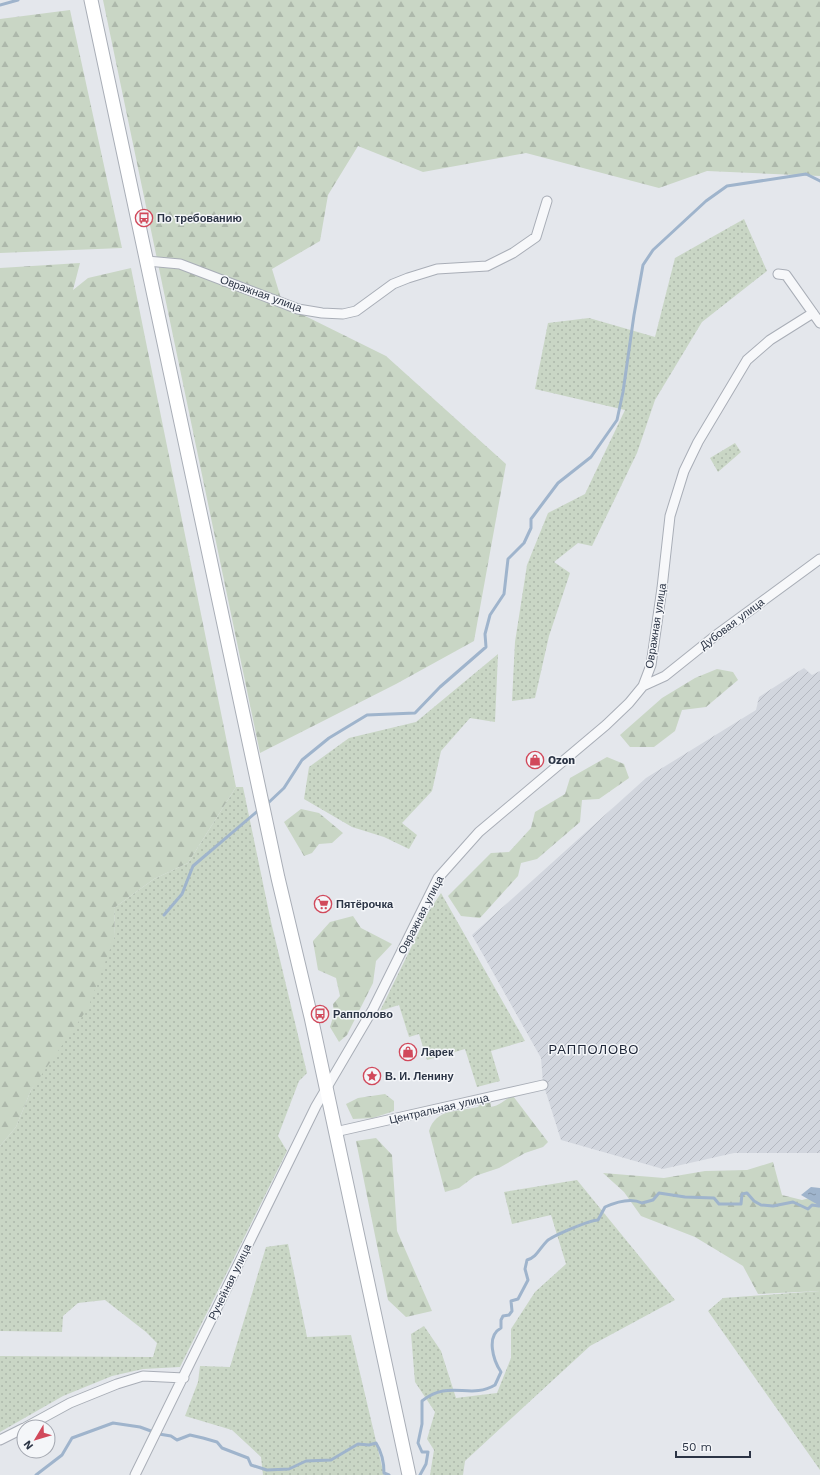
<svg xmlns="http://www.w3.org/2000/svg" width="820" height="1475" viewBox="0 0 820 1475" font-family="'Work Sans',sans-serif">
<defs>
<pattern id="industrial-furrows" width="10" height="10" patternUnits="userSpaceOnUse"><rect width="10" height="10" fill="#d2d6de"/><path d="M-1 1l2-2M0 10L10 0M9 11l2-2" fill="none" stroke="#b4b8c0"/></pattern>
<pattern id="green-dots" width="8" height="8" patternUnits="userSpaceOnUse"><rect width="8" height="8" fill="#c9d6c5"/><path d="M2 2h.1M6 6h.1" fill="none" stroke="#adb8ab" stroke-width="1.8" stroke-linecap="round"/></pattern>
<pattern id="forest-firs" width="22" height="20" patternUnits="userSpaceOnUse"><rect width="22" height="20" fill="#c9d6c5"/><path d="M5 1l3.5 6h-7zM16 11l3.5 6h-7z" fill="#adb8ab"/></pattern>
<pattern id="water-ripples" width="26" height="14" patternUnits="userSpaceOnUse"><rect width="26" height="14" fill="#9fb4cc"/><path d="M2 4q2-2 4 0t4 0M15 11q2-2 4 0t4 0" fill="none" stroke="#8293a7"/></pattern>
</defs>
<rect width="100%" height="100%" fill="#e4e7ec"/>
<path fill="url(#industrial-furrows)" d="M 804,668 L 812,675 L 820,671 L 820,1153 L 734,1153 L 663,1169 L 561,1140 L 543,1083 L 541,1058 L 472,935 L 646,778 L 756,710 L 759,697 Z"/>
<path fill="url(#green-dots)" d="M 744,219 L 767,271 L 702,322 L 655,400 L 637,453 L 592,546 L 578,543 L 554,562 L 570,573 L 549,636 L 535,698 L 512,701 L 515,642 L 527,565 L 548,513 L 585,494 L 625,410 L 535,389 L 548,323 L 589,318 L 655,337 L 675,258 Z
M 735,443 L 741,452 L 718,472 L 710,458 Z
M 498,654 L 495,722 L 470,718 L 441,751 L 432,791 L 402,823 L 417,835 L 409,849 L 384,837 L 352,827 L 304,799 L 309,767 L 349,738 L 416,722 Z
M 236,787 L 243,787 L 271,922 L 307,1073 L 299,1081 L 278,1136 L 287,1151 L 180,1367 L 143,1369 L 112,1376 L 63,1396 L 0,1432 L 0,1356 L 153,1357 L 157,1343 L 146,1332 L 105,1300 L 78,1303 L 63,1316 L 62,1332 L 0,1331 L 0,1146 L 16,1127 L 31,1090 L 115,936 L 114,908 L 154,879 L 188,863 Z
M 441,893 L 525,1041 L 491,1051 L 500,1081 L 477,1087 L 465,1049 L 427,1060 L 419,1034 L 409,1037 L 399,1005 L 380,1011 L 429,911 Z
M 577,1180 L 675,1300 L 590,1346 L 465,1461 L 463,1475 L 430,1475 L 434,1450 L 427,1439 L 435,1412 L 415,1382 L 411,1334 L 424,1326 L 441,1351 L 456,1398 L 497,1393 L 511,1358 L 511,1329 L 535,1292 L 566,1264 L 551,1215 L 512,1224 L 504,1192 Z
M 288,1244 L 307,1337 L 351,1335 L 384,1475 L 263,1475 L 261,1457 L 232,1430 L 185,1416 L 198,1382 L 200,1366 L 230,1367 L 266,1247 Z
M 820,1291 L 820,1470 L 708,1311 L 723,1298 Z"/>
<path fill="url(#forest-firs)" d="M 103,0 L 820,0 L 820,176 L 707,171 L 659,188 L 526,153 L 423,172 L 358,146 L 328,195 L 320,241 L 272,269 L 283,305 L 386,356 L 506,464 L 474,641 L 396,684 L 260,753 Z
M 70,10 L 122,248 L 0,253 L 0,19 Z
M 80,263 L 73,290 L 88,278 L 131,268 L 236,787 L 188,863 L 154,879 L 114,908 L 115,936 L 88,1008 L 31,1090 L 16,1127 L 0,1146 L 0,268 Z
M 717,669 L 733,672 L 738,680 L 706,707 L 682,710 L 675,731 L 654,747 L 630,747 L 620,735 L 662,698 L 695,678 Z
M 607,757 L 624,764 L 629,778 L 599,799 L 582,800 L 580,822 L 537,859 L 521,863 L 518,876 L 480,918 L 461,916 L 448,896 L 491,853 L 509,852 L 531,828 L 535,812 L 565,794 L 570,778 Z
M 301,809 L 319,813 L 343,833 L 332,843 L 319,844 L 312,853 L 304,856 L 284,822 Z
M 353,916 L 361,928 L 392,944 L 376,961 L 373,983 L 347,1035 L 339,1042 L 330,1027 L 334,1014 L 333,1004 L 340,996 L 336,978 L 318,970 L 313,941 L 330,922 Z
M 385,1094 L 394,1101 L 394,1111 L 373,1118 L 353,1119 L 346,1104 L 358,1098 Z
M 513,1096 L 548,1142 L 543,1147 L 525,1153 L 499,1168 L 475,1176 L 459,1188 L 445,1192 L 429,1131 C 436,1108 458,1112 478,1107 L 481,1103 L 490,1100 L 491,1107 C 500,1106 505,1099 513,1096 Z
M 376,1138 L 392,1155 L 397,1231 L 432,1311 L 406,1317 L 388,1300 L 356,1141 Z
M 773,1162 L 782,1195 L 802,1200 L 810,1198 L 820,1206 L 820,1291 L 758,1294 L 743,1266 L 695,1237 L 641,1216 L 624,1192 L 603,1173 L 664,1178 L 705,1171 L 747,1170 Z"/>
<path fill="url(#water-ripples)" d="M 811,1187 L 820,1188 L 820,1206 L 801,1195 Z"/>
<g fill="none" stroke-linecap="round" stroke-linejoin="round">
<path stroke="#9fb4cc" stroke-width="3" d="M 0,5 L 18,0
M 266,805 L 284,788 L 302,760 L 329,738 L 367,715 L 415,713 L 440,687 L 486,647 L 485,634 L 490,615 L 504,594 L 508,559 L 524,543 L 531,528 L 531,519 L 558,483 L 591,457 L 617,420 L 623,392 L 634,315 L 643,265 L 653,250 L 706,201 L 727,186 L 806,174 L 820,181
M 164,915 L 182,894 L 193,866 L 260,809
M 36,1475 L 62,1455 L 72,1438 L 113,1423 L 140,1427 L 159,1434 L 171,1436 L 177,1440 L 190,1435 L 203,1438 L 217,1442 L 222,1448 L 248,1458 L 251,1465 L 267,1470 L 289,1469 L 306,1461 L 331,1460 L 358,1444 L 369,1445 L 376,1443 C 381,1451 384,1463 384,1473 L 389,1475
M 420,1475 L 426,1464 L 428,1452 L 422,1452 L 418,1443 L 422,1424 L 422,1401 C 449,1379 470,1400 495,1385 L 501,1372 C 493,1360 486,1336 501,1328 L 501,1320 L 503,1316 L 509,1315 L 512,1311 L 511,1301 L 518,1299 L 528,1280 L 525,1269 L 527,1260 C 537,1257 539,1249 547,1241 C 552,1236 590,1220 598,1220 L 605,1207 C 616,1202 630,1197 642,1203 L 653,1200 L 659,1193 L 685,1197 L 714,1198 L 719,1204 L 741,1204 L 742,1194 L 747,1193 L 754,1201 L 761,1205 L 773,1206 L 793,1202 L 808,1209 L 812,1205 L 819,1206"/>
<defs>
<path id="street" d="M 147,261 L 180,264 L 298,309 L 322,313 L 343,314 L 356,311 L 393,284 L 408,278 L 437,269 L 487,266 L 513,253 L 536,237 L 547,201
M 778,274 L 786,275 L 820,323
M 643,686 L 665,676 L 715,636 L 820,559
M 335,1132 L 543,1085
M 26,1427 L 70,1403 L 117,1384 L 143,1376 L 184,1378
M 0,1440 L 24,1428
M 135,1475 L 316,1106 L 373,1009 L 438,878 L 479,832 L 606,725 L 629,703 L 643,686 L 651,665 L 662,588 L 670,516 L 684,471 L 698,442 L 747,360 L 770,340 L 813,313"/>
<path id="secondary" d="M 91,0 L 278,878 L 311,1017 L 409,1475"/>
</defs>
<use href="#street" stroke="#a9aeb7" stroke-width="11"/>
<use href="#secondary" stroke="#a9aeb7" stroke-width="15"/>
<use href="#street" stroke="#f7f8fa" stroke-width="9"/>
<use href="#secondary" stroke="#fff" stroke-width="13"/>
</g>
<defs>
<symbol id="bus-ring" viewBox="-11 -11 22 22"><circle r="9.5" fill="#f4f6f9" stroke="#d1495b" stroke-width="1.5"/><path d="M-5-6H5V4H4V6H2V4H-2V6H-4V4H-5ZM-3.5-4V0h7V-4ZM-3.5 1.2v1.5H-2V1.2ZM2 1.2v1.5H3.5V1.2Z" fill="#d1495b"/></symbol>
<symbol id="shop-ring" viewBox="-11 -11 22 22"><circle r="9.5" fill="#f4f6f9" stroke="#d1495b" stroke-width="1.5"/><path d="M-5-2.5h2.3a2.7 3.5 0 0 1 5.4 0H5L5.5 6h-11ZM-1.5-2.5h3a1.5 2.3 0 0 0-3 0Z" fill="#d1495b"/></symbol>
<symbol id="supermarket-ring" viewBox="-11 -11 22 22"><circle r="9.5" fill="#f4f6f9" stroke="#d1495b" stroke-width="1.5"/><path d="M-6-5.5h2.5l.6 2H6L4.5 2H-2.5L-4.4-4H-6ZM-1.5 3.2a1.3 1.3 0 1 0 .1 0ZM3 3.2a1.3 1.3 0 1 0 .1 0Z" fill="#d1495b"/></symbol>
<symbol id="sight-ring" viewBox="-11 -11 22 22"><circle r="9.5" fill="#f4f6f9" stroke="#d1495b" stroke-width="1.5"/><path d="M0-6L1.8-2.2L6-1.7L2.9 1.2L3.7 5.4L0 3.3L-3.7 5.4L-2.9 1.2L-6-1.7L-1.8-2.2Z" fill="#d1495b"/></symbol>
</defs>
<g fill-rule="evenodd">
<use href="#bus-ring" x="134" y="208" width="20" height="20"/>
<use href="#shop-ring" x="525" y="750" width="20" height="20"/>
<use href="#supermarket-ring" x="313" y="894" width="20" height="20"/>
<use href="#bus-ring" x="310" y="1004" width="20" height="20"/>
<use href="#shop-ring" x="398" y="1042" width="20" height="20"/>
<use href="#sight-ring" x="362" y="1066" width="20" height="20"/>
</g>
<g text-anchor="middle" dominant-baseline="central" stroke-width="3" stroke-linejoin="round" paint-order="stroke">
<g font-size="11" font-weight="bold" fill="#2b3445" stroke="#f4f6f9" text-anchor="start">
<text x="157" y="218">По требованию</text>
<text x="548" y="760">Ozon</text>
<text x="336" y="904">Пятёрочка</text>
<text x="333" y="1014">Рапполово</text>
<text x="421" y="1052">Ларек</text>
<text x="385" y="1076">В. И. Ленину</text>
</g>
<g font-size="11" fill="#2b3445" stroke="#f4f6f9">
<text transform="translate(261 294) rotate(20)">Овражная улица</text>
<text transform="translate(732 624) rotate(-37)">Дубовая улица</text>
<text transform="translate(656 626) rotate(-81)">Овражная улица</text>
<text transform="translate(421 915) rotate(-63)">Овражная улица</text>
<text transform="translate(439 1109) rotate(-13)">Центральная улица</text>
<text transform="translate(230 1282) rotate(-64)">Ручейная улица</text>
</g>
<g font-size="13" letter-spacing="1" fill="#1d2536" stroke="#f4f6f9">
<text x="594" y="1049">РАППОЛОВО</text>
</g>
</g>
<g transform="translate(36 1439) rotate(232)"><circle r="19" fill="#f4f6f9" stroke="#a4a8b1"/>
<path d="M0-3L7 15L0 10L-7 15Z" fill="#d1495b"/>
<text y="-6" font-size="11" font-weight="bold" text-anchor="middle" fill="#2b3445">N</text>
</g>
<path d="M676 1451v6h74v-6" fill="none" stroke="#2b3445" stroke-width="2"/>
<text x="682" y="1451" font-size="12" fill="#2b3445" stroke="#f4f6f9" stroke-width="3" paint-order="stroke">50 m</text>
</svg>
